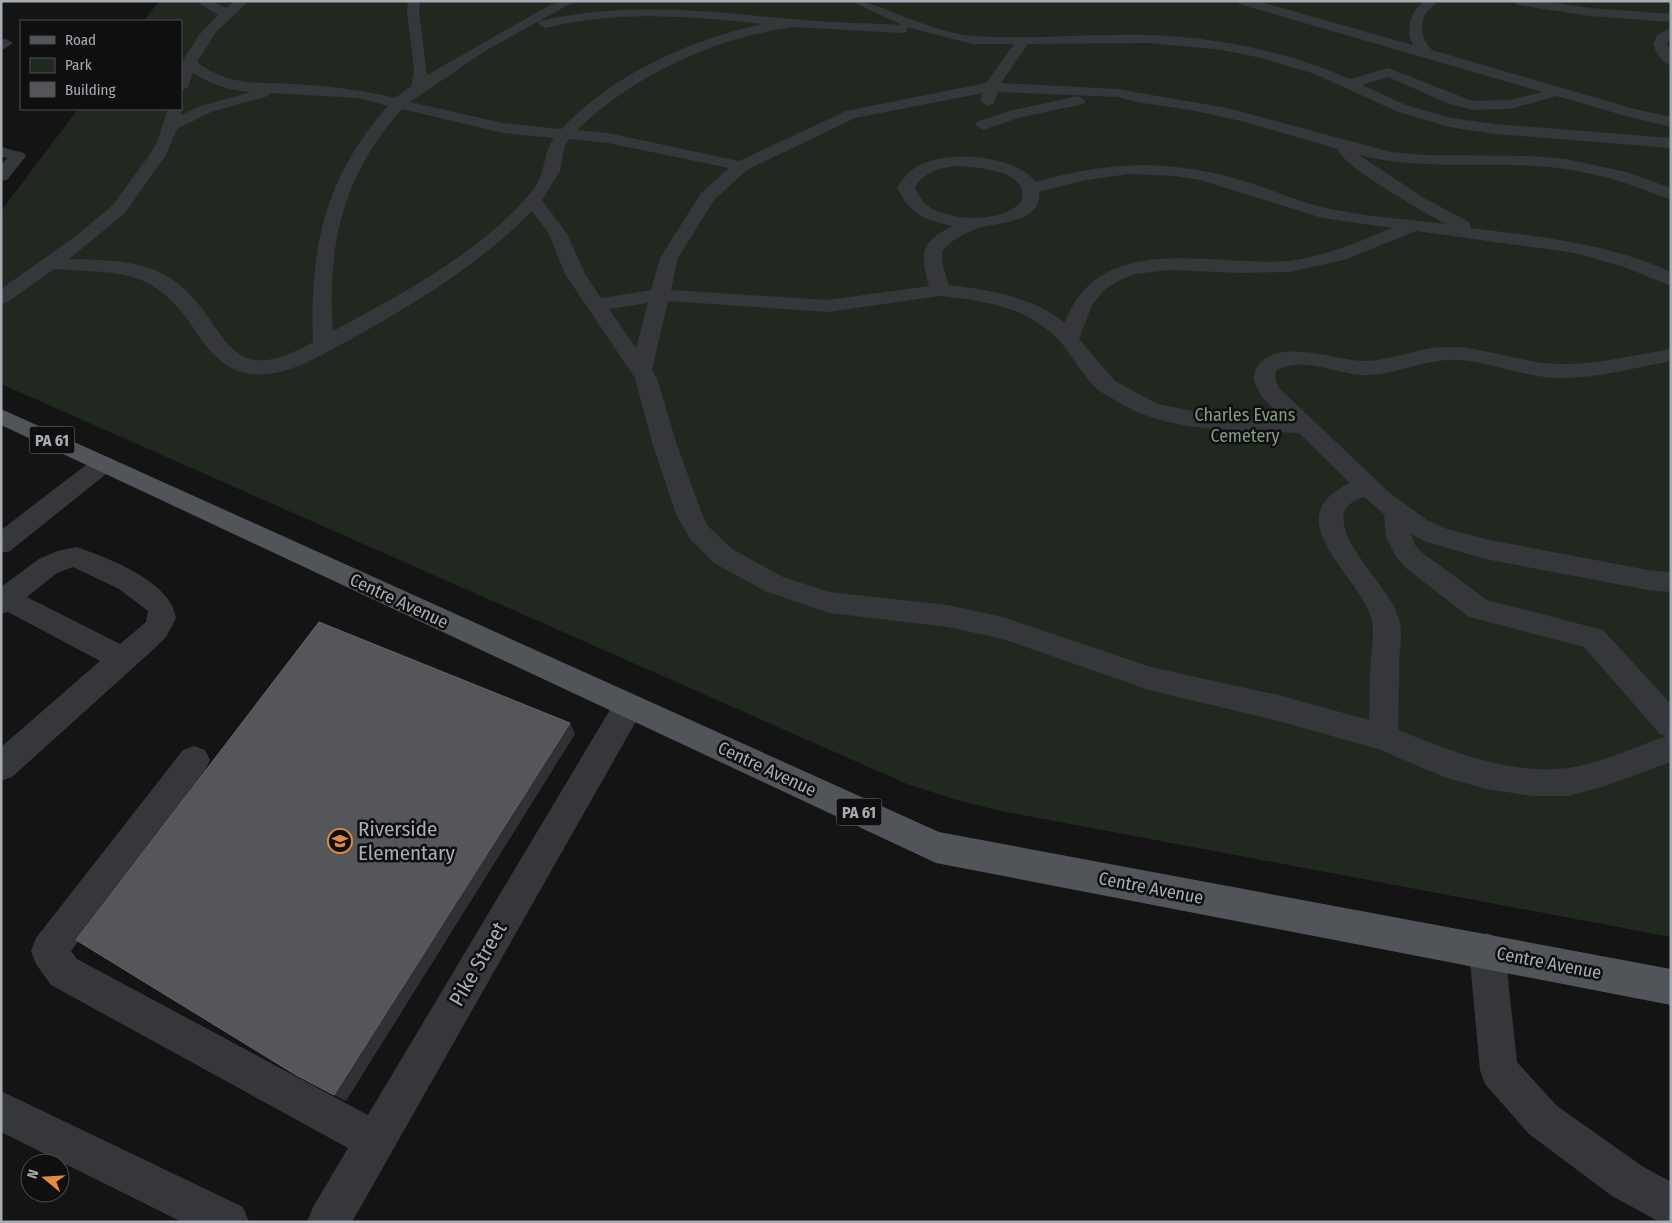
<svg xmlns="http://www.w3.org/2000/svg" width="1672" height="1223" viewBox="0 0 1672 1223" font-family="'Fira Sans Condensed',sans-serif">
<rect width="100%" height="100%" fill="#141415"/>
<path fill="#212820" d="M 159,1 L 1671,1 L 1671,937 L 996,810 L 954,799 L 907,784 L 1,384 L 1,211 L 78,109 L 181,109 L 181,21 L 144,21 Z"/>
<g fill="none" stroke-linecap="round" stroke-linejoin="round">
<path fill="#35373a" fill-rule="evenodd" d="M 195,1 L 211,1 L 226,8 L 235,1 L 249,1 L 216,32 L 197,62 C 231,89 267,81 308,85 C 338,87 366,91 395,98 L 411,86 L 414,70 L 407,11 L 408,1 L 420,1 L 419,11 L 427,75 L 539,11 L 558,1 L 575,1 L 485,51 L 410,102 L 503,123 L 561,129 C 614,74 689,40 762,24 C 688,16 618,10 545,28 L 538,24 L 540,21 C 632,0 710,12 802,20 C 835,23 869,23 902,25 L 850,1 C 869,1 883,9 900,15 C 923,24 949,34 973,36 C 1031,40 1090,33 1148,35 C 1216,37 1287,51 1350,79 L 1389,68 L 1472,101 L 1510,100 L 1542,92 L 1239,4 L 1237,1 L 1258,1 L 1413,45 C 1405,29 1410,12 1424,1 L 1439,1 C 1435,5 1430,8 1427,12 C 1418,25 1422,40 1432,50 L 1631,108 L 1671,117 L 1671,127 L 1622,115 L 1557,96 L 1510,109 L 1472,110 L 1447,103 L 1388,77 L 1362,85 L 1406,105 L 1451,118 L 1495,124 L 1671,138 L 1671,148 L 1495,134 L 1449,127 L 1396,111 L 1315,74 L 1261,58 L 1222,50 L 1149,43 L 1028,44 L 1001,83 L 1117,89 L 1227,108 L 1391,152 L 1426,155 L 1531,156 L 1566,159 L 1626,172 L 1671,188 L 1671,199 C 1657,196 1644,189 1631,185 C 1605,176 1577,170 1549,167 C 1485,161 1422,171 1359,155 L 1424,198 L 1469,222 L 1471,228 C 1539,237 1608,243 1671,272 L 1671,286 L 1624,267 L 1575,253 L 1416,231 L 1344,260 L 1290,272 L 1241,273 L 1169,270 L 1135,274 L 1120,280 L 1104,290 L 1092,305 L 1079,339 L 1115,381 L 1158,404 L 1213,415 L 1283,418 L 1261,396 L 1253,378 C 1263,331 1334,361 1364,361 C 1392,361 1418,347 1446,347 C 1484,346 1520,363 1558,364 C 1596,365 1634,355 1671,349 L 1671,361 C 1634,368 1596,379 1558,378 C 1524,377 1492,362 1458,360 C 1424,358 1394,377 1361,375 C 1334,373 1301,355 1276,371 L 1275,378 L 1279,388 L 1391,494 L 1427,520 L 1444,528 L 1485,539 L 1648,570 L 1671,572 L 1671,592 L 1648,590 L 1485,559 L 1427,542 L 1411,534 L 1415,545 L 1424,554 L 1487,600 L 1603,630 L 1671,704 L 1671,762 L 1602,787 L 1568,796 L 1532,796 L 1486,789 L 1444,777 L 1378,749 L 1282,722 L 1149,690 L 1003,639 L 948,627 L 829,613 L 765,591 L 714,563 L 690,539 L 676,514 L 652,442 L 635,378 L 565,274 L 549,234 L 532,211 C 480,264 416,303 351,339 C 324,353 298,371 268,374 C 254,376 239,373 228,366 C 211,356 199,336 188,320 C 148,266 116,274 54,269 L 8,302 L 1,304 L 1,289 L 77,235 L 113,205 L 150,154 L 157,142 L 168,109 L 181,107 L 181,115 L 201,106 L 251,92 C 233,91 207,84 193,72 L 188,87 L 181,91 L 182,62 L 199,35 L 218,15 ZM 793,27 L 902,33 L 907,32 L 907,27 L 972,44 L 1014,44 L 986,83 L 846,111 L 739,161 L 608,133 L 577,130 C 636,74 712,39 793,27 ZM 998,92 L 1117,97 L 1136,102 L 1191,110 L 1241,121 L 1338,149 C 1338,164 1429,215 1446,224 C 1407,219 1365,217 1326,208 C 1298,202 1272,189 1244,181 C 1170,159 1109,161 1036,182 C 1013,154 946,149 916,167 C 908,172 903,179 897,187 C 910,215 925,220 953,226 C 920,242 920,253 929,286 L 828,300 L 671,290 L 678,258 L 714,200 L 747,170 L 855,118 L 983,93 L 980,101 L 988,106 L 993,104 ZM 270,93 L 358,98 L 388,106 C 325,176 309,250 313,342 C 219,396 230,317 170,278 C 142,259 100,260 69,259 L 125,213 L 166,155 L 177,129 L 211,112 L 268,96 ZM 402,109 L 503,133 L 554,138 C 543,153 546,171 535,187 C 489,248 400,295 333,331 C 327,244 343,175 402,109 ZM 569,139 L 608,143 L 729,168 L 701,193 L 660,258 L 651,290 L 601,298 L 585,274 L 567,234 L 542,200 L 560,171 L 564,148 ZM 957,166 C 977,167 1034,171 1020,203 C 1000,223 954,221 931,208 C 923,203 919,196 915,187 C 924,172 940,168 957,166 ZM 1128,174 L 1175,176 L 1200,180 L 1322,218 L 1392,228 C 1358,242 1324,257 1287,261 C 1212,267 1099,229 1065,323 C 1031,296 989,290 949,285 L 942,263 L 942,252 C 950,240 968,231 982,227 C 1001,222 1042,222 1039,192 L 1081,181 ZM 940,296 C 985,301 1032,307 1063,345 C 1073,358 1089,384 1101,392 C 1115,400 1130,410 1145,415 C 1190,432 1251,431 1299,433 L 1350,483 C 1275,518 1357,573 1371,617 C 1375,630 1372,646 1371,659 C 1369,679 1370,700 1369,720 L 1282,696 L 1151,667 L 1003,617 L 948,605 L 829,592 L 783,577 L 732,549 L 708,526 L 702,514 L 676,442 L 657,378 L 652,370 L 668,301 L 828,312 ZM 648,303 L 636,348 L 609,309 ZM 1364,497 L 1384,514 L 1386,537 L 1396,557 L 1406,568 L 1469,617 L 1584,647 L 1660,734 L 1666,736 C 1635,747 1601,763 1568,768 C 1509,775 1451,751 1398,730 C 1399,707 1399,684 1399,661 C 1400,647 1403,633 1399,619 C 1391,588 1337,544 1344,513 C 1346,504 1356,500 1364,497 Z
M 1512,1 L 1544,1 L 1590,8 L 1671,14 L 1671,22 L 1590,16 L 1518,5 Z
M 1671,28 L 1671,38 L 1667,44 L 1671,53 L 1671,65 C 1661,63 1656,53 1653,44 L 1657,35 Z
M 6,39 L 13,43 L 1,51 L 1,40 Z
M 1078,96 L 1086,101 L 1083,104 L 1018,118 L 983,130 L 975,125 L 977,122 L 1009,111 Z
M 1,147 L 24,153 L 26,156 L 7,180 L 1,181 L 1,165 L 7,158 L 1,157 Z
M 103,456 L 111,458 L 115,464 L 111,470 L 10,551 L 1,553 L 1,530 L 95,458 Z
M 76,547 C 107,557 172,582 176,618 L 166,637 L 155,648 L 12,777 L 1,781 L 1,747 L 100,661 L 8,612 L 1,614 L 1,587 L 39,559 L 57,551 ZM 73,567 L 119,589 L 148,611 L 146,622 L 120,644 L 27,597 L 57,573 Z
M 628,694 L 639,698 L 643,707 L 639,716 L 352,1222 L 307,1222 L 313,1207 L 348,1148 L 51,985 L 36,964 L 31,951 L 36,938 L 183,750 L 194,746 L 205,750 L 210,760 L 205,770 L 71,951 L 77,959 L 368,1115 L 617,698 Z
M 1487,933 L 1500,938 L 1505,951 L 1517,1062 L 1557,1106 L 1642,1166 L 1671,1182 L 1671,1222 L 1656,1220 L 1612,1196 L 1529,1134 L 1485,1084 L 1480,1070 L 1469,951 L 1474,938 Z
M 1,1091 L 243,1207 L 249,1222 L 182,1222 L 1,1132 Z"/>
<path fill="#515459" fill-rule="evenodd" d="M 1,409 L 939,832 L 1671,969 L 1671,1005 L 936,863 L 1,425 Z"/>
</g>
<path fill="#303134" d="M 570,723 L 575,734 L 346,1101 L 334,1095 Z"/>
<path fill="#54565a" stroke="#616468" d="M 319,622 L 570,723 L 334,1095 L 296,1075 L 76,940 Z"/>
<defs>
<symbol id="school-ring" viewBox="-11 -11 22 22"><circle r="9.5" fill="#0f0f10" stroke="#e28c3f" stroke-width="1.5"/><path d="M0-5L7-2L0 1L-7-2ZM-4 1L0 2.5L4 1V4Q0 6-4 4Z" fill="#e28c3f"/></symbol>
</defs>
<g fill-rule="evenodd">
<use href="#school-ring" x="326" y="827" width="28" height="28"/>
</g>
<g text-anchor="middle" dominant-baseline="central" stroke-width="5" stroke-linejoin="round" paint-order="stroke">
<g fill="#0f0f10" stroke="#797e83" stroke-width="1">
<rect x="29.5" y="426.5" width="45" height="27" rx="4"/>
<rect x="836.5" y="798.5" width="45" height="27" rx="4"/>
</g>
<g font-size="16" font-weight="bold" fill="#a7adb4">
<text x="52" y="440">PA 61</text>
<text x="859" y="812">PA 61</text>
</g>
<g font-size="18" fill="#839e7f" stroke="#0f0f10">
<text x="1245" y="415">Charles Evans<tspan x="1245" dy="21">Cemetery</tspan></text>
</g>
<g font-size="18" fill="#a7adb4" stroke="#0f0f10">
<text transform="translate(399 601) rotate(25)">Centre Avenue</text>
<text transform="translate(767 769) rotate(25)">Centre Avenue</text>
<text transform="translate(1151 888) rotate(11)">Centre Avenue</text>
<text transform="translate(1549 963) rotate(11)">Centre Avenue</text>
</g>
<g font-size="21" fill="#a7adb4" stroke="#0f0f10" text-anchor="start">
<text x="358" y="829">Riverside<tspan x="358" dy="24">Elementary</tspan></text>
</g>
<g font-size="21" fill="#a7adb4" stroke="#0f0f10">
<text transform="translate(478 964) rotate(-60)">Pike Street</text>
</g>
</g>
<rect width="1672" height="1223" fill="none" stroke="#a7adb4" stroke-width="5"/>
<rect x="20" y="20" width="162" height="90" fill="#0f0f10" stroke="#4c4e52"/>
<rect x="30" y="36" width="25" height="8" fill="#515459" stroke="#4c4e52"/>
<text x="65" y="45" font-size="15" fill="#a7adb4">Road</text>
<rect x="30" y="58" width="25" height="15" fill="#212820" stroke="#4c4e52"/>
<text x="65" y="70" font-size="15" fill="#a7adb4">Park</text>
<rect x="30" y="82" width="25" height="15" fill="#54565a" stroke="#4c4e52"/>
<text x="65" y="95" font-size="15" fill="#a7adb4">Building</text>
<g transform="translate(45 1178) rotate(288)"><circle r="24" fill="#0f0f10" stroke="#4c4e52"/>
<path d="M0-4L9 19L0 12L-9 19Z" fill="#e28c3f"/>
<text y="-8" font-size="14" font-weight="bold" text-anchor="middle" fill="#a7adb4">N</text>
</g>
</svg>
